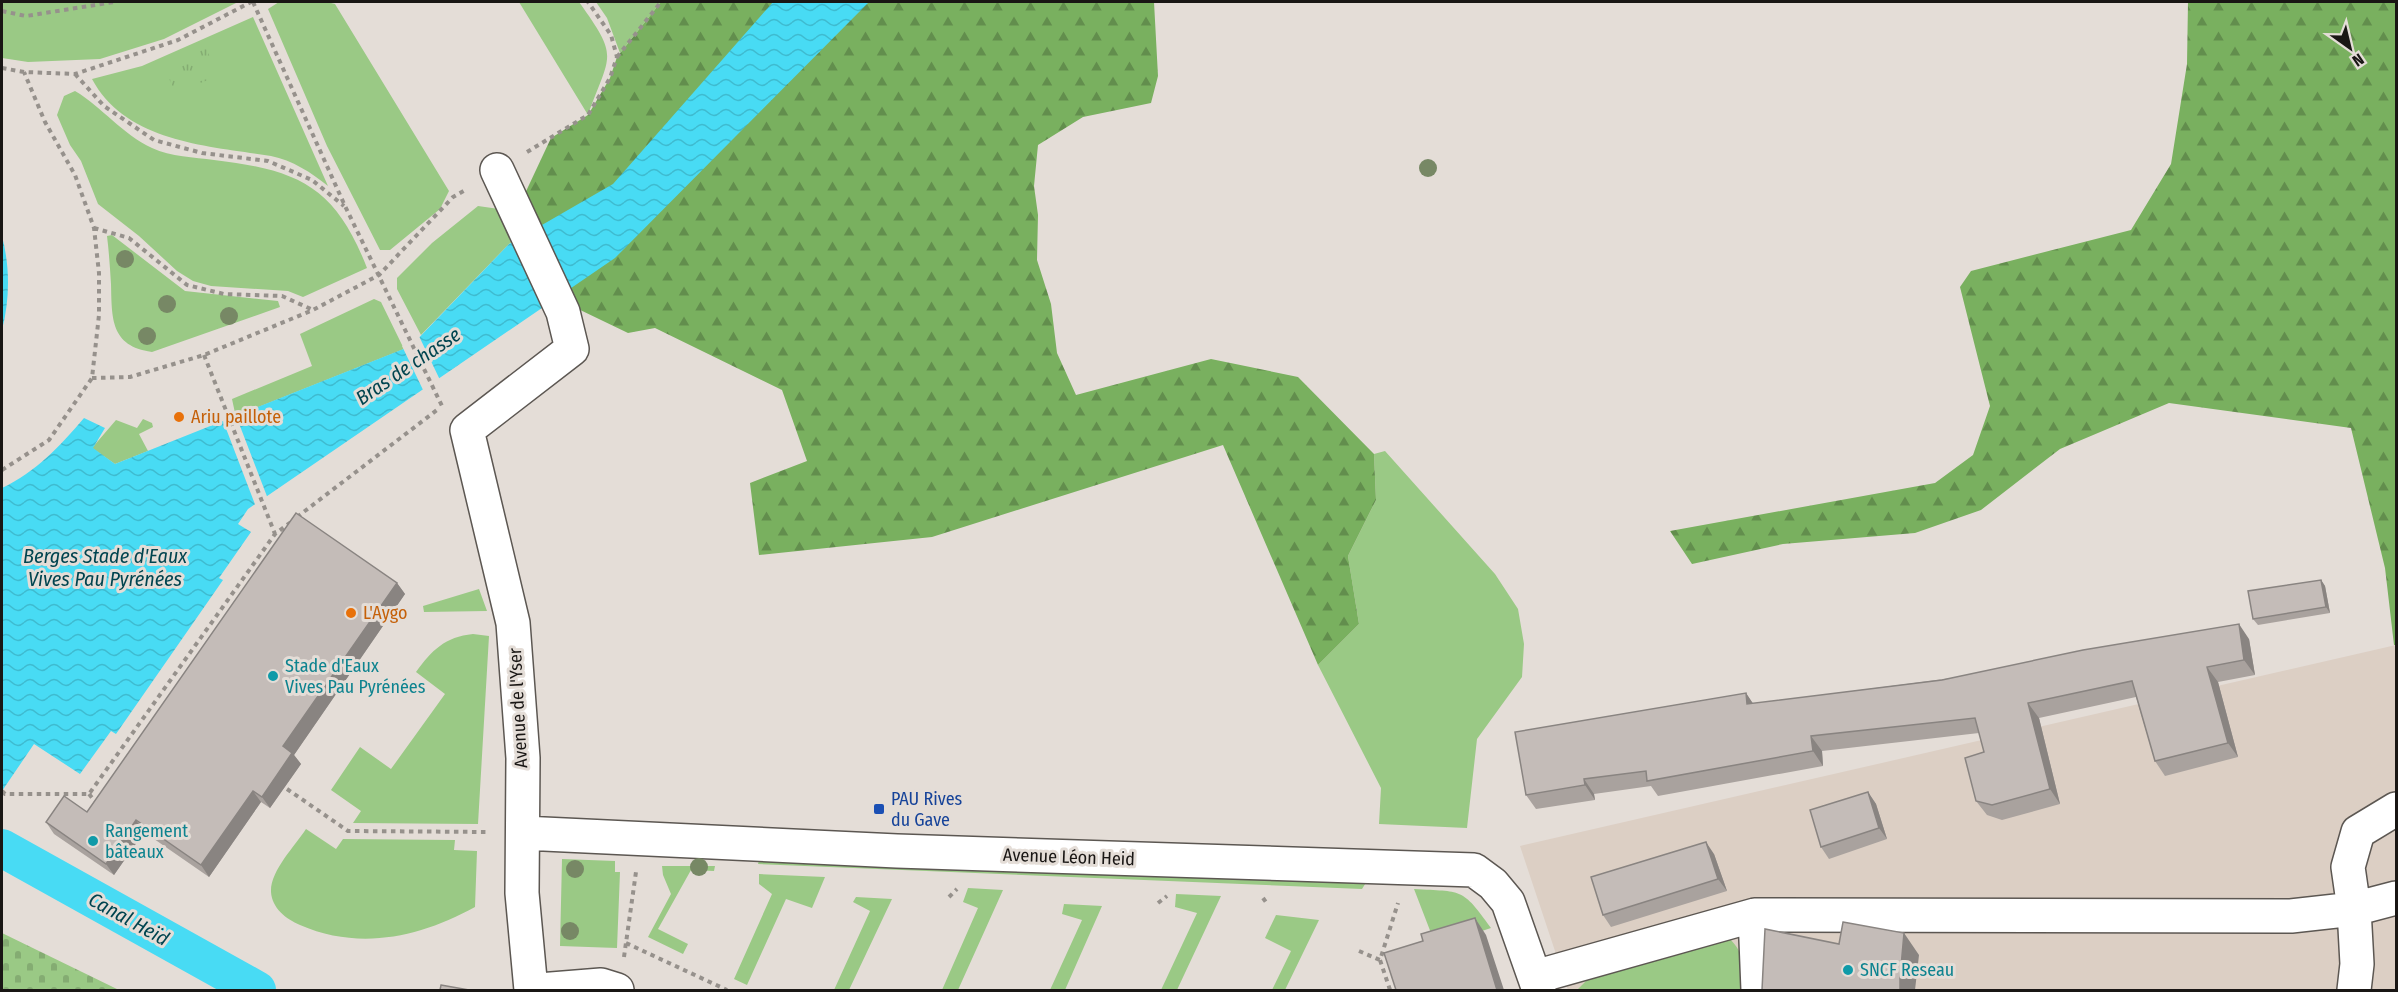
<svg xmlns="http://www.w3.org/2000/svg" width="2398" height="992" viewBox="0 0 2398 992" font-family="'Fira Sans Condensed',sans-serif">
<defs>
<pattern id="forest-firs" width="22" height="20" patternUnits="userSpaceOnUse" patternTransform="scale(1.5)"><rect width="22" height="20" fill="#79b05f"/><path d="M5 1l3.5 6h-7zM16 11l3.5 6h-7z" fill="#628e4d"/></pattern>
<pattern id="cemetery-stones" width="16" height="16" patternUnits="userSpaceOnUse" patternTransform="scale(1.5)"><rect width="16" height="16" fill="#9ac985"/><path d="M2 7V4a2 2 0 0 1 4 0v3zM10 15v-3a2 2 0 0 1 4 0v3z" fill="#84ac72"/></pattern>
<pattern id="park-tufts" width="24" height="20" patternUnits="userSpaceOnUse" patternTransform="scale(1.5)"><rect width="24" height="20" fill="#9ac985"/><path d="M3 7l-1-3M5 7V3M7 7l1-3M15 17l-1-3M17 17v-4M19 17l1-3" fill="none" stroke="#84ac72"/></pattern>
<pattern id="water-waves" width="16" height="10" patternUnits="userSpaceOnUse" patternTransform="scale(1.5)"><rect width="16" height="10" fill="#48dbf4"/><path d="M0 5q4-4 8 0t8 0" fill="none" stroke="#3ebbd0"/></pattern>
</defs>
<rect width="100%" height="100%" fill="#e4ddd7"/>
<path fill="#dccfc4" d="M 2396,645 L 2396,990 L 1568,990 L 1520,846 Z"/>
<path fill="#9ac985" d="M 2,2 L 238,2 L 164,39 L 100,59 L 28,62 L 2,58 Z
M 279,2 L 327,2 L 335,4 L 449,191 L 440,209 L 390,250 L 380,250 L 327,146 L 268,9 Z
M 519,2 L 579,2 C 620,59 610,53 588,115 Z
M 596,2 L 661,2 L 620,53 L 607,18 Z
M 253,17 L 328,186 C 312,173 292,160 271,156 C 210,146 126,143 92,79 L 142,66 Z
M 75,91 C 102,107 122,134 152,148 C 171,157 194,157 214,160 C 298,170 335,186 367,268 L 303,297 L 288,291 L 211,286 L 193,281 L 177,271 L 139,236 L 98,204 L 81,161 L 70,145 L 57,115 L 64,96 Z
M 478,206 L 499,209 L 518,238 L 509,244 L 421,335 L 397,289 L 397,278 L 432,243 Z
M 112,235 L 185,291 L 278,301 L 280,307 L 152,352 C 110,346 112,318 111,284 C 110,268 109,252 107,236 Z
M 374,299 L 381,302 L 404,349 L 238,415 L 235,413 L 232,399 L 312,366 L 300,334 Z
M 143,419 L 152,423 L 153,427 L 139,434 L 148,451 L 115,464 L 92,448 L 116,420 L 137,428 Z
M 1385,451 L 1495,574 L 1518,609 L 1524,644 L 1522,677 L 1477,739 L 1467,828 L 1379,824 L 1381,788 L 1318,665 L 1359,624 L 1348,556 L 1376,500 L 1374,454 Z
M 479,589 L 487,611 L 424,612 L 423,606 Z
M 473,634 L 489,636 L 478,824 L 353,823 L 361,811 L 331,790 L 360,747 L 391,769 L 445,694 L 416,672 C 432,650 445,637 473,634 Z
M 306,829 L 336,849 L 343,839 L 455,840 L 454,850 L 477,851 L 475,907 C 420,937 360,951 300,925 C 286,919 272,908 271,892 C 270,871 295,846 306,829 Z
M 761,853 L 1370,876 L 1362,889 L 758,864 Z
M 562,859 L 615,861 L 615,872 L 620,872 L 617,948 L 560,946 Z
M 662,866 L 715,866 L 714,871 L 691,870 L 658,929 L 688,944 L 683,954 L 648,937 L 671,894 L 663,875 Z
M 759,874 L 825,877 L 812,908 L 786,899 L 747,985 L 734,979 L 772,894 L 759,884 Z
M 968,888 L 1003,890 L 958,990 L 942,990 L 978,908 L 963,902 Z
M 1414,889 C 1462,892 1462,887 1491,928 L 1436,946 Z
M 1176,894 L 1221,896 L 1177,990 L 1161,990 L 1197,913 L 1175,907 Z
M 856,897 L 892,899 L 849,990 L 834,990 L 870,911 L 853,902 Z
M 1064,904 L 1102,906 L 1065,990 L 1050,990 L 1082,920 L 1062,914 Z
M 1276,915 L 1319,920 L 1285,990 L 1272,990 L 1291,951 L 1265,938 Z
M 1725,935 C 1745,950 1744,967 1746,990 L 1577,990 L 1589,978 Z"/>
<path fill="url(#forest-firs)" d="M 661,2 L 1154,2 L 1158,76 L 1151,103 L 1083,117 L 1038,145 L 1034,186 L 1038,215 L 1037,260 L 1051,304 L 1057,353 L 1076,395 L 1211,359 L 1298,377 L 1374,454 L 1376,500 L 1348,556 L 1359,624 L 1318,665 L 1223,445 L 932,537 L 759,555 L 750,483 L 807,461 L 782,390 L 655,328 L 628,333 L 574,307 L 521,202 L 551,138 L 588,115 L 610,78 L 617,57 Z
M 2188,2 L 2396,2 L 2396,645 L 2394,645 L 2385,568 L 2351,428 L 2169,403 L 2060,449 L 1981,510 L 1915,533 L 1783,544 L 1692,564 L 1670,531 L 1935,483 L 1973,455 L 1990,406 L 1960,287 L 1971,271 L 2131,230 L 2171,164 L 2187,64 Z"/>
<path fill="url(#cemetery-stones)" d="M 2,933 L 119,990 L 2,990 Z"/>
<path fill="url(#park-tufts)" d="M 206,48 L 218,76 L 175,93 L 164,66 Z"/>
<path fill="url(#water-waves)" d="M 773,2 L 869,2 L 615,258 L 248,509 L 238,524 L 251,532 L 219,578 L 223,580 L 116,734 L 111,731 L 80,774 L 34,744 L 2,791 L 2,488 C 36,472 60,446 84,418 L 105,428 L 93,448 L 115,464 L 411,346 L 509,244 L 613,184 Z
M 2,236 C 10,267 10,298 2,330 Z"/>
<path fill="#e4ddd7" d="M 418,334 L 440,380 L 424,392 L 402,346 Z
M 235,413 L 268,499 L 256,507 L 222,418 Z"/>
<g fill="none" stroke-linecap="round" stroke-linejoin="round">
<path stroke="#48dbf4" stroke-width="38" d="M 2,848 L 257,990"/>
<defs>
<path id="minor" d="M 497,170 L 563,312 L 572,349 L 467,430 L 513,623 L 523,758 L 522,893 L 531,990
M 523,833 L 897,851 L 1474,870 L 1493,884 L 1508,902 L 1539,990
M 1755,915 L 1758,990
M 1535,977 L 1755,915 L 2291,916 L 2354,909 L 2396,898
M 539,990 L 601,985 L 617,990
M 2354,990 L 2357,964 L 2354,909 L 2348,867 L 2358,832 L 2396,809"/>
</defs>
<use href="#minor" stroke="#5c5752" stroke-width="36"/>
<path stroke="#96918c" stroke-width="4" stroke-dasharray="4.5 4.5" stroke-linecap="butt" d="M 253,2 L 345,206 L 442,406
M 2,11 L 26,16 L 114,2
M 617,57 L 661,2
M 2,68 L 24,72 L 75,74 L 178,40 L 251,2
M 75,74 L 104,106 L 154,140 L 202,153 L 268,161 L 312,180 L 344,206
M 527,152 L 588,115 L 610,78 L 617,57 L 611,35 L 588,2
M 94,228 L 129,238 L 187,285 L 224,294 L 282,296 L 313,310
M 204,355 L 275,534
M 92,378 L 130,377 L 204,355 L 313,310 L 379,275 L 453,197 L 467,189
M 2,470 L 49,440 L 92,378 L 99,315 L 99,273 L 94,228 L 75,175 L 45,122 L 24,72
M 297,517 L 437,410
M 287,789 L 348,831 L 489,832
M 2,791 L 5,794 L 89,794 L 275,534 L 291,522
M 89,794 L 98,805
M 949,897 L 957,889
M 1263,898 L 1268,905
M 1158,903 L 1167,896
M 626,943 L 727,990
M 1359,951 L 1380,960
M 624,957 L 636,872
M 1390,990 L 1380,960 L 1398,903"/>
<use href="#minor" stroke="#fff" stroke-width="33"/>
</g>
<g fill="#778865">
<circle cx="1428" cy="168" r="9"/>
<circle cx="125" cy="259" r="9"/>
<circle cx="167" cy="304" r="9"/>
<circle cx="229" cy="316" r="9"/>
<circle cx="147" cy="336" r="9"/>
<circle cx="699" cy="867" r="9"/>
<circle cx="575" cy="869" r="9"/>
<circle cx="570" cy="931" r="9"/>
</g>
<path fill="#a9a29e" d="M 2321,580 L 2325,586 L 2330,613 L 2258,625 L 2253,619 Z
M 397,583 L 405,594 L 294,755 L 301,764 L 270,808 L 261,802 L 209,877 L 144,832 L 114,875 L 54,834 L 46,822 L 87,812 Z
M 2249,639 L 2255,675 L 2218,682 L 2238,757 L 2165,776 L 2155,761 L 2136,697 L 2039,718 L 2060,804 L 2002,820 L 1987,815 L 1976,801 L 1984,752 L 1979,733 L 1822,751 L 1823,766 L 1658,796 L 1651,786 L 1594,794 L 1595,800 L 1536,809 L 1526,795 L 1746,693 L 1753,704 Z
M 1868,792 L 1876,804 L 1887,839 L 1829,859 L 1821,847 Z
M 1714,854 L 1727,891 L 1611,927 L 1603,915 Z"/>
<path fill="#898481" d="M 2321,580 L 2325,586 L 2330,613 L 2326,607 Z
M 397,583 L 405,594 L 294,755 L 301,764 L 270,808 L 262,797 L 283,746 Z
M 2239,624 L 2249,639 L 2255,675 L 2244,660 Z
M 2207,667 L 2218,682 L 2238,757 L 2228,743 Z
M 1746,693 L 1756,708 L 1747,704 Z
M 2028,703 L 2039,718 L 2060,804 L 2050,789 Z
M 1811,736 L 1822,751 L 1823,766 L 1813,751 Z
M 1584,779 L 1594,794 L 1595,800 L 1585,785 Z
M 253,791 L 261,802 L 209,877 L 201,865 Z
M 1868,792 L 1876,804 L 1887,839 L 1879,828 Z
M 136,820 L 144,832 L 114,875 L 106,864 Z
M 1706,842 L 1714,854 L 1727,891 L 1718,879 Z
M 1475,918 L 1486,935 L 1504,990 L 1497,990 Z
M 1904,933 L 1919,955 L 1915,990 L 1900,990 L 1900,978 Z"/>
<path fill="#c4bcb8" stroke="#898481" stroke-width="1.5" d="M 296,513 L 397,583 L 283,746 L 292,753 L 262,797 L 253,791 L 201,865 L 136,820 L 106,864 L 46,822 L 64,796 L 87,812 Z
M 2321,580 L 2326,607 L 2253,619 L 2248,591 Z
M 2239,624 L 2244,660 L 2207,667 L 2228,743 L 2155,761 L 2132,681 L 2028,703 L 2050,789 L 1992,805 L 1976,801 L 1965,758 L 1984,752 L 1975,718 L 1811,736 L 1813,751 L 1647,781 L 1646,771 L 1584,779 L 1585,785 L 1526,795 L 1515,732 L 1746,693 L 1747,704 L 1942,680 L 2083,650 Z
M 1868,792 L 1879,828 L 1821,847 L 1810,810 Z
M 1706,842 L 1718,879 L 1603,915 L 1591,877 Z
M 1475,918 L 1497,990 L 1396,990 L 1384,953 L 1423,941 L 1421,934 Z
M 1843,922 L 1904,933 L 1900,978 L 1900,990 L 1762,990 L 1765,929 L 1839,944 Z
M 441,985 L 469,990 L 440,990 Z"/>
<g fill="#e8710a" stroke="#e4ddd7" stroke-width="2">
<circle cx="179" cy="417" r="6"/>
<circle cx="351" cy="613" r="6"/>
</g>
<g fill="#0f9aa8" stroke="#e4ddd7" stroke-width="2">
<circle cx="273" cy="676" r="6"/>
<circle cx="93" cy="841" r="6"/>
<circle cx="1848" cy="970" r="6"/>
</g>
<rect fill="#1a4fb4" stroke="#e4ddd7" stroke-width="2" x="873" y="803" width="12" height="12" rx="3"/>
<g text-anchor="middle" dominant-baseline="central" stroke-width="6" stroke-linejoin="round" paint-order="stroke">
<g font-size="18" fill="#c56008" stroke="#e4ddd7" text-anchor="start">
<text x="191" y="417">Ariu paillote</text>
<text x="363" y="613">L'Aygo</text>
</g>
<g font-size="18" fill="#0d838f" stroke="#e4ddd7" text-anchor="start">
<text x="285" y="666">Stade d'Eaux<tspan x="285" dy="21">Vives Pau Pyrénées</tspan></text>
<text x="105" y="831">Rangement<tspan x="105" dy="21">bâteaux</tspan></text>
<text x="1860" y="970">SNCF Reseau</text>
</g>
<g font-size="18" fill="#191614" stroke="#e4ddd7">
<text transform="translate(518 708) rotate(-93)">Avenue de l'Yser</text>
<text transform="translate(1069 857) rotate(2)">Avenue Léon Heid</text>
</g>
<g font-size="18" fill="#164399" stroke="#e4ddd7" text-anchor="start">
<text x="891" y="799">PAU Rives<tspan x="891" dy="21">du Gave</tspan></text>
</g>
<g font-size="20" font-style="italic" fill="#00444f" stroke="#e4ddd7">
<text transform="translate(408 366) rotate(-34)">Bras de chasse</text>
<text x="105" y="556">Berges Stade d'Eaux<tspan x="105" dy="23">Vives Pau Pyrénées</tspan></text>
<text transform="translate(129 919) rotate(29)">Canal Heïd</text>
</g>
</g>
<rect width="2398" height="992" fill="none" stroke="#191614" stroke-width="6"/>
<g transform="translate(2350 48) rotate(146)" stroke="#e4ddd7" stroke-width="4.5" paint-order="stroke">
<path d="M0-4.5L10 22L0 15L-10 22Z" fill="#191614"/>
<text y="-9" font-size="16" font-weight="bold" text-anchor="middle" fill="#191614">N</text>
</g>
</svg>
